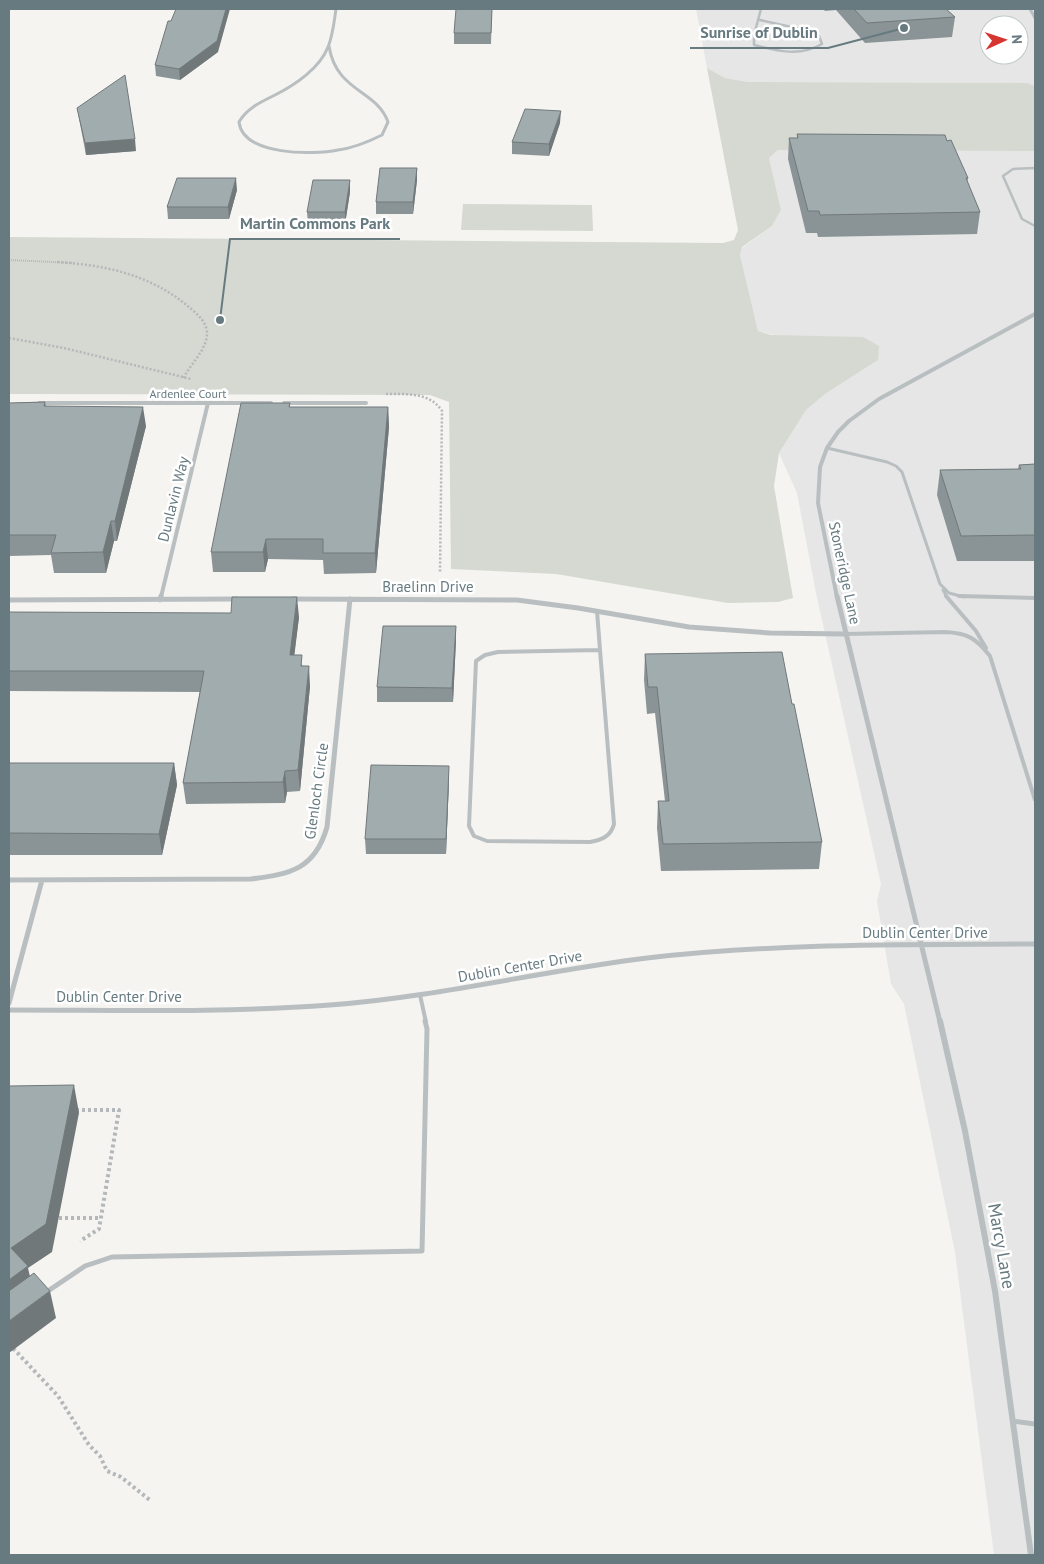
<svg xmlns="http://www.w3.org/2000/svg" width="1044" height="1564" viewBox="0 0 1044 1564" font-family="'PT Sans',sans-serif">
<rect width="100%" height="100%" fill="#f5f4f1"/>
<path fill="#e5e6e5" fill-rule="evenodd" d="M 696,9 L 1035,9 L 1035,86 L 1027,83 L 748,82 L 725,78 L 707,68 ZM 989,25 L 1019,25 L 1019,55 L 989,55 Z
M 778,150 L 1035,151 L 1035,1555 L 994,1555 L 955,1252 L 904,1004 L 891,984 L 877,901 L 881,884 L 816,593 L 797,493 L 779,453 L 806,410 L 825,394 L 878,360 L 758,331 L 740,255 L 742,248 L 772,226 L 781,210 L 769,158 Z"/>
<path fill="#d5d9d1" d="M 707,68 L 725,78 L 748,82 L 1027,83 L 1035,86 L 1035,151 L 778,150 L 769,158 L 781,210 L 772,226 L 742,247 L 740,255 L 758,331 L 771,335 L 863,337 L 879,346 L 878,360 L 825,394 L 806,410 L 779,453 L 774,486 L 793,598 L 778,602 L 728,603 L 556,574 L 451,569 L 449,402 L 430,395 L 9,394 L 9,237 L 723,243 L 734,240 L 738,230 Z
M 463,204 L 592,205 L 593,231 L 461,230 Z"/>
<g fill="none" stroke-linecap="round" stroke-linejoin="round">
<path stroke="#b4b8ba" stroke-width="2" stroke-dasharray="1 1" stroke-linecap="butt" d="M 9,260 L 75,263"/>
<path stroke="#b4b8ba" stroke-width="2.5" stroke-dasharray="2 2" stroke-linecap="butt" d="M 57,262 C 106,265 151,275 189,307 C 196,313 206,321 207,332 C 208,349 190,364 183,379
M 9,338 L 64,348 L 191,379
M 386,394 C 406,394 430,392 442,411 L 440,572"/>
<path stroke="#b4b8ba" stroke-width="4" stroke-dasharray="3 3" stroke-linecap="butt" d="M 76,1110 L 119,1110 L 99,1229 L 80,1241
M 59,1218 L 101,1218
M 9,1344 L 58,1396 L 89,1445 L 100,1456 L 107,1471 L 121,1477 L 151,1501"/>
<path stroke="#b9bfc1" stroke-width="2.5" d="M 760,20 L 805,30 L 819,36 L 822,44 C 800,57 777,51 754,45 L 754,35 L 761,9
M 1035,168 L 1013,169 L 1003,176 L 1022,219 L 1035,226"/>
<path stroke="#b9bfc1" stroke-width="3" d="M 827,448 L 887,462 L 896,466 L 902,472 L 940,584 L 949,593 L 964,597
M 943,590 L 947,597"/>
<path stroke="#b9bfc1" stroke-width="4" d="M 946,596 L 976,631 L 986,648
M 959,596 L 1035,598
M 597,611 L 600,650
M 845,634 L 945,632 C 967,633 976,638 990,656 L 1035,800
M 600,650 L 614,824 C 611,836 602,840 590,842 L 487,841 L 474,836 L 469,826 L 476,661 L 485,655 L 498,652 Z
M 420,995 L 426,1022"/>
<path stroke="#b9bfc1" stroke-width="5" d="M 45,1293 L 85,1266 L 112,1257 L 422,1251 L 427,1029 L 425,1021
M 1013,1421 L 1035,1424"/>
<path stroke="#b9bfc1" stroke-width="3" d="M 1030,9 L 1035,18
M 329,46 C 336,92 377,90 388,122 L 382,135 C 368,142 354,148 338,150 C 314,155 243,156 239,122 C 247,108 261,102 275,95 C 295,85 320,68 328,47 C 333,35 334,22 336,9"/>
<path stroke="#b9bfc1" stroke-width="4" d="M 39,403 L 271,403
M 284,403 L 366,403
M 161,597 L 208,403
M 837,597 L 818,503 L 820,467 L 827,448 L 838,432 L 849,421 L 879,399 L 1035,314"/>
<path stroke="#b9bfc1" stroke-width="5" d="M 837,596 L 940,1022
M 293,599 L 517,600 L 578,608 L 689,627 L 770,633 L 845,634
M 9,600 L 237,599
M 160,600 L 161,596
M 9,880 L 251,879 C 291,874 315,869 327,827 L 350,599
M 9,1003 L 42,880
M 9,1010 C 116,1010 223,1013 330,1005 C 437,997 541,971 647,958 C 776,943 906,945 1035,944"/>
<path stroke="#b9bfc1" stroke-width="6" d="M 940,1021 L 965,1131 L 995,1291 L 1031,1555"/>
</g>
<path fill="#8a9496" d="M 492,9 L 491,44 L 454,44 L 454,33 Z
M 823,9 L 946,9 L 955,17 L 952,37 L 865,43 L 836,10 L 825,11 Z
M 218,52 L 180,80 L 156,76 L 155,65 Z
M 77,108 L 136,151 L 86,155 Z
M 560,123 L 549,156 L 512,154 L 512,142 Z
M 797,134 L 968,178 L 967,182 L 980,212 L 977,234 L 818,237 L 817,233 L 806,233 L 788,159 L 789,138 L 797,138 Z
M 417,168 L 417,180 L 413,214 L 376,214 L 376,202 Z
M 237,190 L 229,219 L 168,219 L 167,207 Z
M 350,192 L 345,224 L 308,224 L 307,212 Z
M 45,402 L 46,406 L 146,426 L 117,541 L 114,541 L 106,573 L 54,573 L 51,555 L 9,556 L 9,403 Z
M 290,403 L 290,407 L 388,407 L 389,427 L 376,573 L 324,574 L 323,560 L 268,559 L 265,572 L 213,572 L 211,552 Z
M 1035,464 L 1035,562 L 1035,561 L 957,561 L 937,495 L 940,470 L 1018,469 L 1019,465 Z
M 9,612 L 299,617 L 294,655 L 303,666 L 310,686 L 300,791 L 287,792 L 285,803 L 186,804 L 183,783 L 200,692 L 9,691 Z
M 456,626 L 456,640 L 453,702 L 377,702 L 377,687 Z
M 645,654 L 792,704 L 822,842 L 819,869 L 661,871 L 657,828 L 658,801 L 665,801 L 655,713 L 647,714 L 644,680 Z
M 9,763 L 174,763 L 177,785 L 162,855 L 9,855 Z
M 449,780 L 446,854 L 366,854 L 365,839 Z"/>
<path fill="#71787a" d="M 226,9 L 230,9 L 218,52 L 180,80 L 179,69 Z
M 561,111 L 560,123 L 549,156 L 549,144 Z
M 135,139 L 136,151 L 86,155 L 85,143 Z
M 417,168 L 417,180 L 413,214 L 413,202 Z
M 236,178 L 237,190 L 229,219 L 228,207 Z
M 350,180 L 350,192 L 345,224 L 345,212 Z
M 143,407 L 146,426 L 117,541 L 115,521 Z
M 388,407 L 389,427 L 376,573 L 375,553 Z
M 111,521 L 114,541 L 106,573 L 103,552 Z
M 266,539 L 268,559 L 265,572 L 263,552 Z
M 297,597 L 299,617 L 292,675 L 290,655 Z
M 456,626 L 456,640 L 453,702 L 452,688 Z
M 309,666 L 310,686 L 300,791 L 298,770 Z
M 174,763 L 177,785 L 162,855 L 159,834 Z
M 449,766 L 449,780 L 446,854 L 446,839 Z
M 285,771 L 287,792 L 285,803 L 283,782 Z
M 74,1085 L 79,1113 L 52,1252 L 28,1268 L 34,1294 L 9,1313 L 9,1280 L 11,1248 Z
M 50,1291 L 56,1318 L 9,1353 L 9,1321 Z"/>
<path fill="#a1acae" stroke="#71787a" d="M 176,9 L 226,9 L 217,41 L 179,69 L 155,65 L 168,21 L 171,21 Z
M 456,9 L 492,9 L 491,33 L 454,33 Z
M 854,9 L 946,9 L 955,17 L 867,23 Z
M 125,75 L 135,139 L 85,143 L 77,108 Z
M 525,109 L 561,111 L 549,144 L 512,142 Z
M 797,134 L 945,135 L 947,141 L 951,140 L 968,178 L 966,178 L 980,212 L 820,215 L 819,211 L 808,211 L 789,138 L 798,138 Z
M 380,168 L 417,168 L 413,202 L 376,202 Z
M 177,178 L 236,178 L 228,207 L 167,207 Z
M 313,180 L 350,180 L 345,212 L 307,212 Z
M 45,402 L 44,406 L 143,407 L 115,521 L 111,521 L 103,552 L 51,553 L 56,535 L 9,535 L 9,403 Z
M 241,403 L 290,403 L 289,407 L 388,407 L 375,553 L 323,553 L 323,539 L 266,539 L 263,552 L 211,552 Z
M 1035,464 L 1035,535 L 961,536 L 940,470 L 1021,469 L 1019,465 Z
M 232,597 L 297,597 L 290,655 L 302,655 L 301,666 L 309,666 L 298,770 L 285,771 L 283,782 L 183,783 L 204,671 L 9,671 L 9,612 L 231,613 Z
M 383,626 L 456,626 L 452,688 L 377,687 Z
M 782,652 L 792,704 L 794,704 L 822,842 L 663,844 L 658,801 L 669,801 L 657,687 L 648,687 L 645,654 Z
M 9,763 L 174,763 L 159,834 L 9,833 Z
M 371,765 L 449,766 L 446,839 L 365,839 Z
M 74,1085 L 46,1224 L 11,1248 L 28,1266 L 9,1280 L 9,1086 Z
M 34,1273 L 50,1291 L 9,1321 L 9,1291 Z"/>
<g text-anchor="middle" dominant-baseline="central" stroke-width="5" stroke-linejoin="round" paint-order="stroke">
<g font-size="12" fill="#667a80" stroke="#fff">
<text x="188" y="393">Ardenlee Court</text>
</g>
<g font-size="15" fill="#667a80" stroke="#fff">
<text transform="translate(173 499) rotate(-76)">Dunlavin Way</text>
<text transform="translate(845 573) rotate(78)">Stoneridge Lane</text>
<text x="428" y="586">Braelinn Drive</text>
<text transform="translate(316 791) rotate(-82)">Glenloch Circle</text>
<text x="925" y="932">Dublin Center Drive</text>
<text transform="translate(520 966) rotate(-10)">Dublin Center Drive</text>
<text x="119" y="996">Dublin Center Drive</text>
</g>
<g font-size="18" fill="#667a80" stroke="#fff">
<text transform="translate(1002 1246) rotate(80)">Marcy Lane</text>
</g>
</g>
<path fill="none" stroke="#667a80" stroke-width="2" d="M904 28L828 48H690M220 320L230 239H400"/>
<g fill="#667a80" stroke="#fff" stroke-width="2">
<circle cx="904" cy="28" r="5"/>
<circle cx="220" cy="320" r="5"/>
</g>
<g font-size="16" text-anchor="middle" font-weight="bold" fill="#667a80" stroke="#fff" stroke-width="5" stroke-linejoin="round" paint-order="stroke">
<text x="759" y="38">Sunrise of Dublin</text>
<text x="315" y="229">Martin Commons Park</text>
</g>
<rect width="1044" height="1564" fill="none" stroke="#667a80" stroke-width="20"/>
<g transform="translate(1004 40) rotate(87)"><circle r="24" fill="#ffffff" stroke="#c2cacc"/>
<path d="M0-4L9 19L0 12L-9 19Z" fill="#d7352f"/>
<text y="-8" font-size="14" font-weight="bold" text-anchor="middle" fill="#667a80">N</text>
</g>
</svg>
